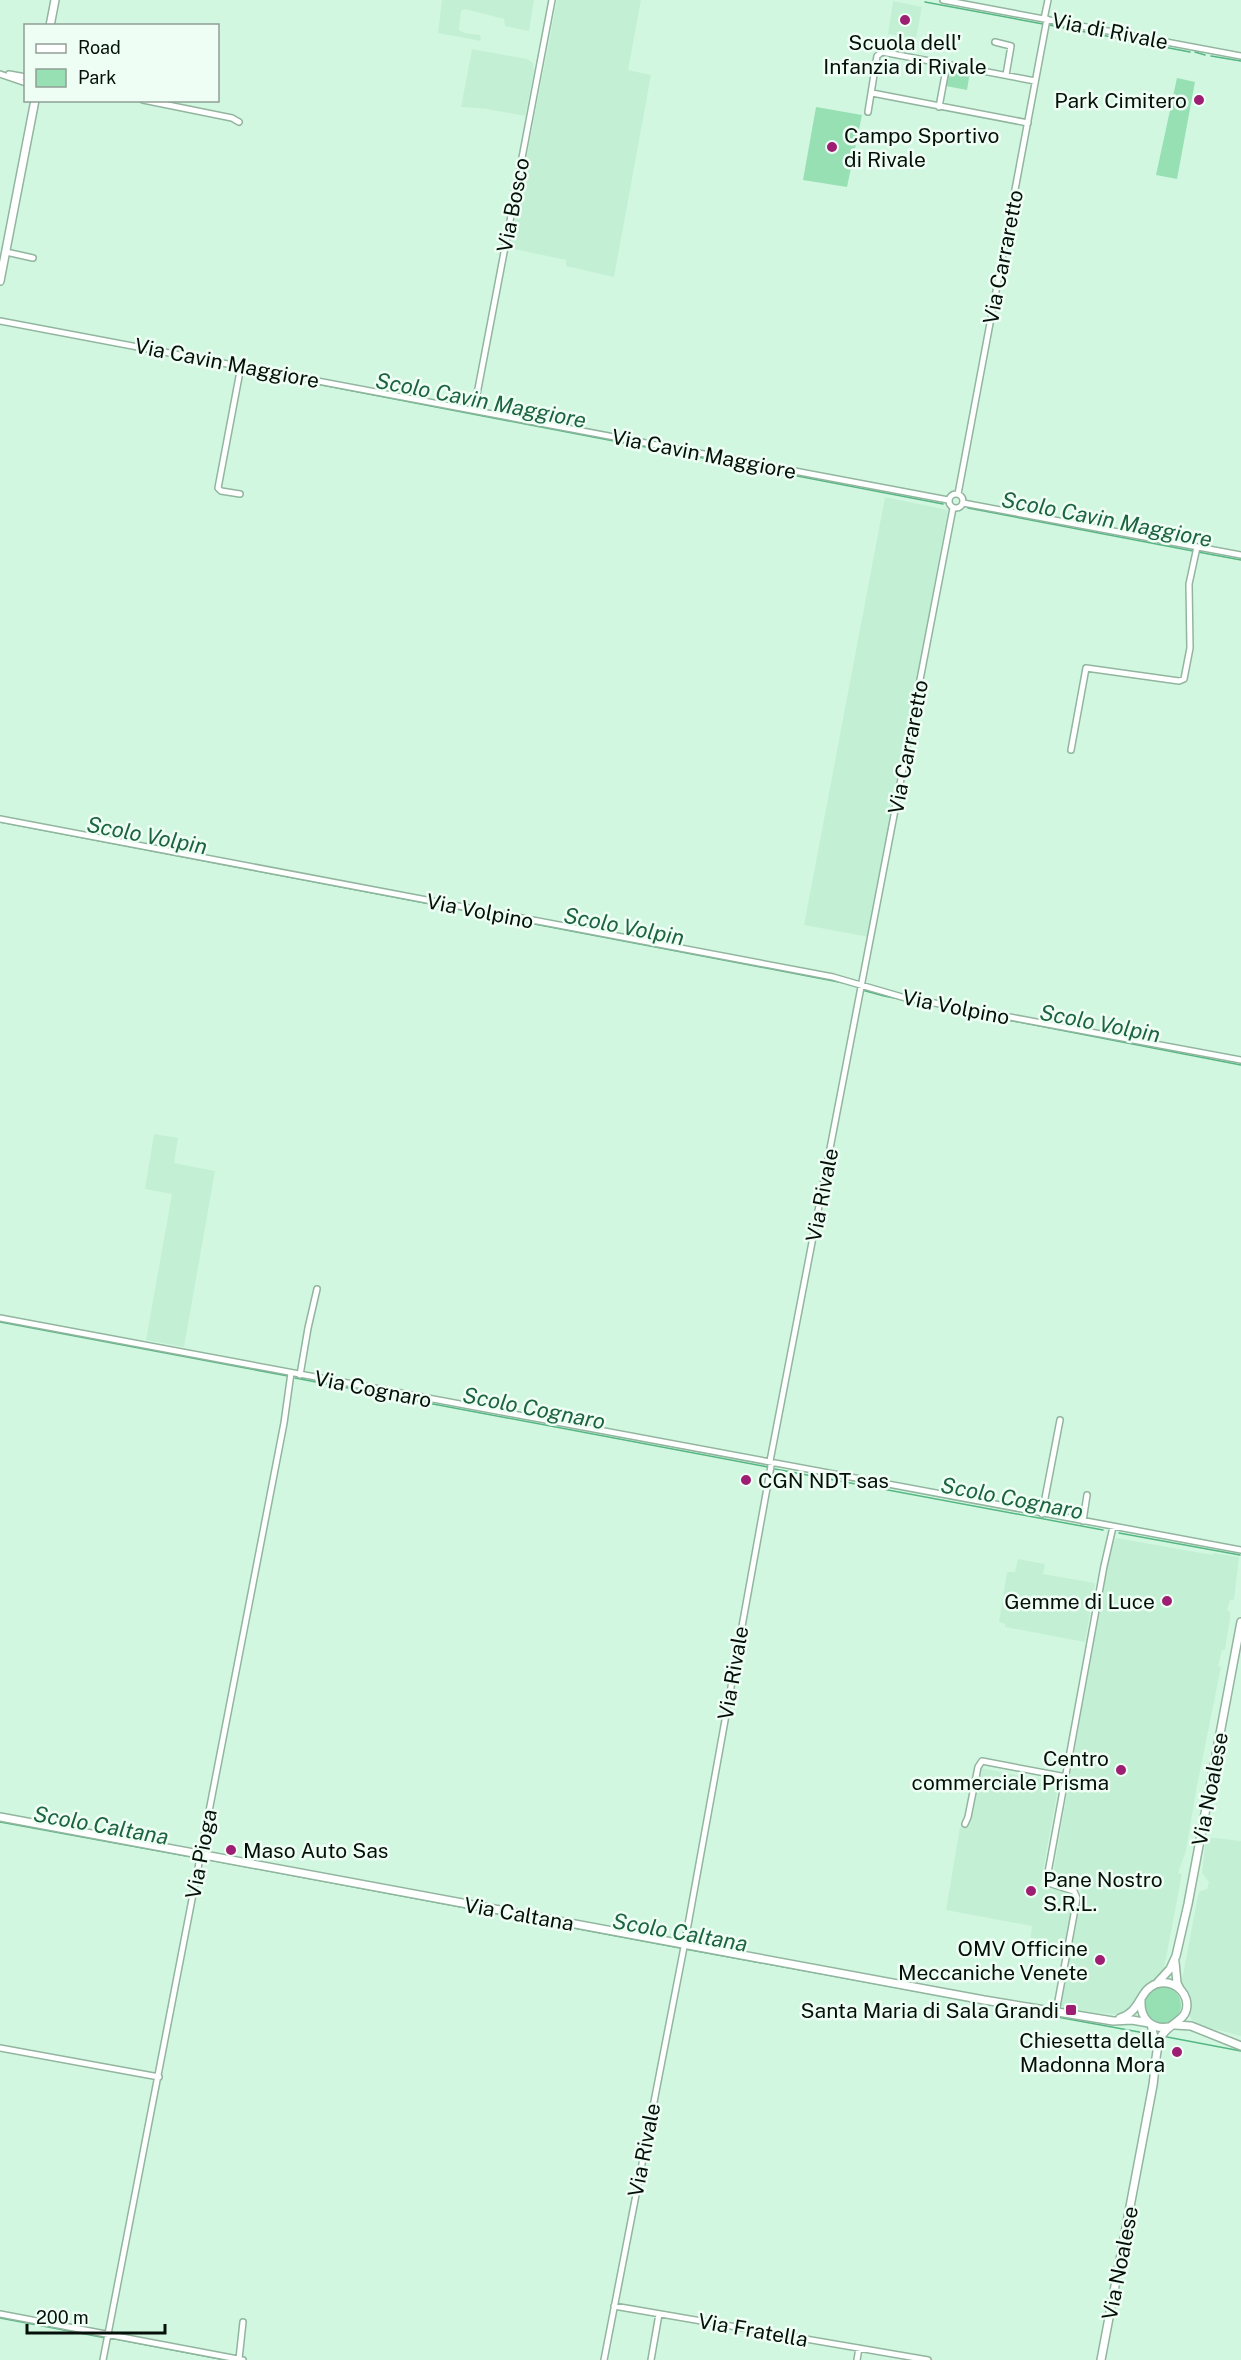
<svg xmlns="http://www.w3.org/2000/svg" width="1241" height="2360" viewBox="0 0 1241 2360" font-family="'Public Sans',sans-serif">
<rect width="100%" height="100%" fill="#d2f7e0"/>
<path fill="#c3f0d4" d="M 442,0 L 534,0 L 529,31 L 505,26 L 504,19 L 465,9 L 461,11 L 459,30 L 465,33 L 480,35 L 481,41 L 438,33 Z
M 557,0 L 641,0 L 628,70 L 651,75 L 614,277 L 566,266 L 566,260 L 509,248 Z
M 893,1 L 922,7 L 916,38 L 888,34 Z
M 472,49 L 527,59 L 533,63 L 534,71 L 525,116 L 487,109 L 461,107 Z
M 885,497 L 948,510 L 869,937 L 804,925 Z
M 154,1134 L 178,1138 L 174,1163 L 215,1171 L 184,1347 L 146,1340 L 172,1194 L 145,1189 Z
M 1116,1538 L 1213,1555 L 1213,1553 L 1239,1557 L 1234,1600 L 1230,1600 L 1227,1610 L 1230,1612 L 1230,1619 L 1225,1650 L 1222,1650 L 1218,1666 L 1221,1667 L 1196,1791 L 1186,1851 L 1178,1873 L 1182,1874 L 1163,1974 L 1143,1988 L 1135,2004 L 1125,2013 L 1119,2015 L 1064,2009 L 1060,2005 L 1082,1888 L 1055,1883 L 1052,1879 L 1110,1550 Z
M 1018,1559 L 1045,1564 L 1043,1574 L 1095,1583 L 1085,1642 L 1005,1627 L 1005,1624 L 999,1622 L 1007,1572 L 1015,1572 Z
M 980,1768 L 1059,1783 L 1040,1887 L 1068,1892 L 1073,1896 L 1074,1900 L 1065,1948 L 1030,1942 L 1032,1926 L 946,1910 L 960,1827 L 968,1828 Z
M 1206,1837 L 1241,1841 L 1241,2036 L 1202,2026 L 1192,2020 L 1189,2015 L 1188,2000 L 1181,1985 L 1198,1896 L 1200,1891 L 1207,1889 L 1209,1882 L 1202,1873 Z"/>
<path fill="#96e0b4" d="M 950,69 L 970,72 L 967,90 L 946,86 Z
M 1177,78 L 1195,82 L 1177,179 L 1156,175 Z
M 816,107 L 862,115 L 847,187 L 803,180 Z
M1145 2005a18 18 0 1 1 36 0a18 18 0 1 1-36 0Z"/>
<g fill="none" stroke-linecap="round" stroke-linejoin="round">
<path stroke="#54b682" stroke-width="1.5" d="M 925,2 L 1043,24
M 1049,25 L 1190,52
M 1195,52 L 1205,55
M 1211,56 L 1241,61
M 14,326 L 238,369
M 243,370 L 943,504
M 968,508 L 1193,551
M 1198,552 L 1241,560
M 0,822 L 844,983
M 862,990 L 884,996 L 1241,1065
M 0,1322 L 288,1376
M 295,1378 L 768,1467
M 775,1469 L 1103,1530
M 1119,1533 L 1240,1555
M 0,1822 L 197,1858
M 204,1859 L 680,1948
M 685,1949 L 1150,2034
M 1167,2037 L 1241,2051
M 0,2318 L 106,2338
M 110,2338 L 225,2360"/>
<defs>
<path id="minor" d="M 943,0 L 1241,56
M 1044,19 L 1048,0
M 995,42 L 1011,46 L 1006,75
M 0,74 L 26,83
M 9,74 L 26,77
M 872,93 L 1028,123
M 143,100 L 232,118 L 239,122
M 939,107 L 947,64
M 868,112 L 877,56 L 882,52 L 1035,81
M 6,252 L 33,258
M 0,321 L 948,500
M 474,410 L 552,0
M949 501a7 7 0 1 1 14 0a7 7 0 1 1-14 0Z
M 240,494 L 221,491 L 218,488 L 241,366
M 958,494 L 1047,19
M 963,503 L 1241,555
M 1071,750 L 1086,668 L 1179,681 L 1184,679 L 1190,648 L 1189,584 L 1197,547
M 0,819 L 833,977 L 902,997 L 1241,1060
M 0,1318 L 1241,1550
M 300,1375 L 308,1328 L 317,1289
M 1042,1514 L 1060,1420
M 1083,1521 L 1087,1495
M 965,1824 L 968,1817 L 978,1767 L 982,1761 L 1066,1777
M 1056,2012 L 1077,1898 L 1074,1891 L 1048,1883 L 1047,1878 L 1104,1566 L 1113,1527
M 0,2048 L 159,2077
M 614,2306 L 928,2360
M 0,2314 L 243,2360
M 239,2359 L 243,2322
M 103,2360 L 284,1423 L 291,1373
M 604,2360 L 684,1947 L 771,1466 L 770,1461 L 953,508
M 651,2360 L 659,2314
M 857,2360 L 859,2348"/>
<path id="major" d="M 50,26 L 55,0
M 0,281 L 35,100
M 0,1817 L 984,2000 L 1113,2021 L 1132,2020 L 1149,2023
M 1175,1962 L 1177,1983 L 1180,1989
M 1158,1982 L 1170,1969 L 1176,1956 L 1188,1904 L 1241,1622
M 1141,2001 C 1140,2019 1152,2030 1169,2027
M 1151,2024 L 1156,2047
M 1175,2025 L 1191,2026 L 1241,2046
M 1101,2360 L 1153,2085 C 1155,2071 1155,2053 1160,2039 C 1166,2022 1192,2022 1186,1999 C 1184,1993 1180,1988 1174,1985 C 1168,1982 1162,1982 1156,1984 C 1139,1990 1141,2012 1120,2018"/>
</defs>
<use href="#minor" stroke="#92b59f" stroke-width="8"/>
<use href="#major" stroke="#92b59f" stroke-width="10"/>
<use href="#minor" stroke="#fff" stroke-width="5"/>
<use href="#major" stroke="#fff" stroke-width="7"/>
</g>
<g fill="#9d1e73" stroke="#effef4" stroke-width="2">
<circle cx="905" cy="20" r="6"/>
<circle cx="1199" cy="100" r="6"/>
<circle cx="832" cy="147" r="6"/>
<circle cx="746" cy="1480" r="6"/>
<circle cx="1167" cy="1601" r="6"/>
<circle cx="1121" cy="1770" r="6"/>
<circle cx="231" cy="1850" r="6"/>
<circle cx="1031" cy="1891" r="6"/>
<circle cx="1100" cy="1960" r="6"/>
<rect x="1065" y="2004" width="12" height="12" rx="3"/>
<circle cx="1177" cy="2052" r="6"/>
</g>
<g text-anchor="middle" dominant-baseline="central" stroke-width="5" stroke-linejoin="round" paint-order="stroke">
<g font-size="21" fill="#041009" stroke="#effef4">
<text transform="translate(1110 31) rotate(11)">Via di Rivale</text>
<text transform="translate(513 205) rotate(-79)">Via Bosco</text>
<text transform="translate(1003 257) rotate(-79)">Via Carraretto</text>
<text transform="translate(227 363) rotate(11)">Via Cavin Maggiore</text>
<text transform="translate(704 454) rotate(11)">Via Cavin Maggiore</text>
<text transform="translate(908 747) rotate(-79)">Via Carraretto</text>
<text transform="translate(480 911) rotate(11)">Via Volpino</text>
<text transform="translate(956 1007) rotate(11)">Via Volpino</text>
<text transform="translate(822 1195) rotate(-79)">Via Rivale</text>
<text transform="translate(373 1389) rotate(11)">Via Cognaro</text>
<text transform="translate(733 1673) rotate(-80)">Via Rivale</text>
<text transform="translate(1210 1789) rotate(-79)">Via Noalese</text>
<text transform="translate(201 1854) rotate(-79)">Via Pioga</text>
<text transform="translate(519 1914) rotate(10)">Via Caltana</text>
<text transform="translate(644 2150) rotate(-79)">Via Rivale</text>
<text transform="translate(1120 2263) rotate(-79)">Via Noalese</text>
<text transform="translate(753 2330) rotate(10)">Via Fratella</text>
</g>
<g font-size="21" fill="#041009" stroke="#effef4" text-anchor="end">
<text x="905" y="42" text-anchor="middle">Scuola dell'<tspan x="905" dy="24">Infanzia di Rivale</tspan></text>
<text x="1187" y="100">Park Cimitero</text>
<text x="844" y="135" text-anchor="start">Campo Sportivo<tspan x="844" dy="24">di Rivale</tspan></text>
<text x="758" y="1480" text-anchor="start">CGN NDT sas</text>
<text x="1155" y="1601">Gemme di Luce</text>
<text x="1109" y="1758">Centro<tspan x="1109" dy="24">commerciale Prisma</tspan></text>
<text x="243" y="1850" text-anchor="start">Maso Auto Sas</text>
<text x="1043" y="1879" text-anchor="start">Pane Nostro<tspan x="1043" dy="24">S.R.L.</tspan></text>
<text x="1088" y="1948">OMV Officine<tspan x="1088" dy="24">Meccaniche Venete</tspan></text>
<text x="1059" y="2010">Santa Maria di Sala Grandi</text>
<text x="1165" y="2040">Chiesetta della<tspan x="1165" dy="24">Madonna Mora</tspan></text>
</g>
<g font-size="22" font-style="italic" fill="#1c6340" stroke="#effef4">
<text transform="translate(481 400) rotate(11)">Scolo Cavin Maggiore</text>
<text transform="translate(1107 519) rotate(11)">Scolo Cavin Maggiore</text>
<text transform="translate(147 835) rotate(11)">Scolo Volpin</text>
<text transform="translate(624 926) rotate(11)">Scolo Volpin</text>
<text transform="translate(1100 1023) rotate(11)">Scolo Volpin</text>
<text transform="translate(534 1408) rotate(11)">Scolo Cognaro</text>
<text transform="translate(1012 1498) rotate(11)">Scolo Cognaro</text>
<text transform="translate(101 1825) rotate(10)">Scolo Caltana</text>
<text transform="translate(680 1932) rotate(10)">Scolo Caltana</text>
</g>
</g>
<rect x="24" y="24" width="195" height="78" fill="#effef4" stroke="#919f96" stroke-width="1.5"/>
<rect x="36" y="44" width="30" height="9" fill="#ffffff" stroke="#919f96" stroke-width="1.5"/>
<text x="78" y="54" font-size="18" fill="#041009">Road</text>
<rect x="36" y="69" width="30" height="18" fill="#96e0b4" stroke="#919f96" stroke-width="1.5"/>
<text x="78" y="84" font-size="18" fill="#041009">Park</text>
<path d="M27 2324v9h138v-9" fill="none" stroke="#041009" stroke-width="3"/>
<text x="36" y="2324" font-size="18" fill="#041009" stroke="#effef4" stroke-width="4.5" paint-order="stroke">200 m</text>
</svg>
